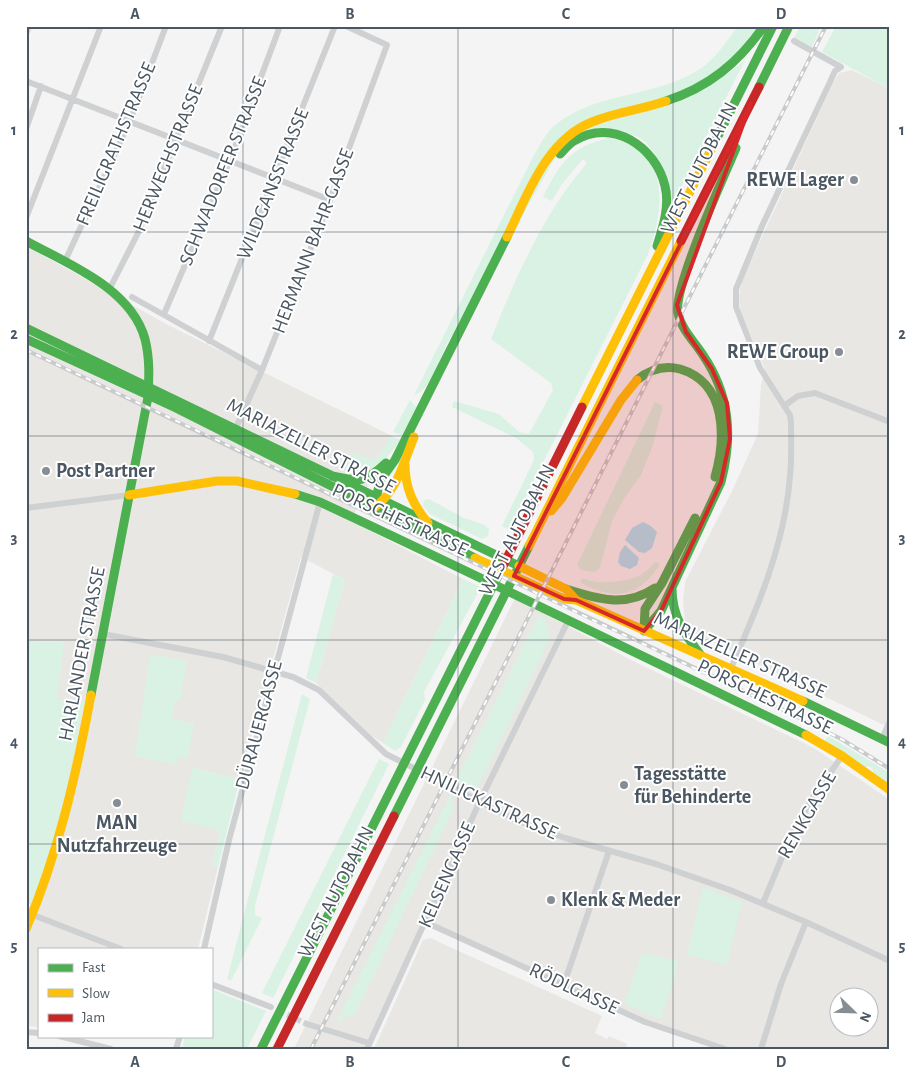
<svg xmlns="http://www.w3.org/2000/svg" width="916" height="1075" viewBox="0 0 916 1075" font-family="'Alegreya Sans',sans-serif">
<rect width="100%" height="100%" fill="#f4f4f4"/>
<path fill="#e8e7e3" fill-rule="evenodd" d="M 852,70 L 890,89 L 890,728 L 696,634 L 685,621 L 683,602 L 685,582 L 732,491 L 758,434 L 761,385 L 765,369 L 740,310 L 739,297 L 742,280 L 833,83 L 839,73 Z
M 26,246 L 168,325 L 392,436 L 351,521 L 463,579 L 383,743 L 372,736 L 316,683 L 345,580 L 301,557 L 240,779 L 192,768 L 221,831 L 212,865 L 218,867 L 198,949 L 39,949 L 39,1027 L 26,1026 L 26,915 L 51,858 L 84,703 L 57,700 L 63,641 L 26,642 Z
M 515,598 L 631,660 L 814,748 L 890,800 L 890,1049 L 731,1049 L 646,1021 L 426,920 L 364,1049 L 294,1049 ZM 838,998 L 868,998 L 868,1028 L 838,1028 Z
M 430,938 L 602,1016 L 595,1033 L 607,1039 L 609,1036 L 627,1044 L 625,1049 L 374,1049 L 423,940 Z"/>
<path fill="#d9f2e3" d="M 738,26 L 760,28 L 739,54 L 698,87 L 570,131 L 459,329 C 456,332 451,336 449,340 C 440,355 432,391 414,395 L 533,157 C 539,147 545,134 554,126 C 595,91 656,98 700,69 C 715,59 727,41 738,26 Z
M 800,26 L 821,26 L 812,47 L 794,38 Z
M 836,26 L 890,26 L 890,89 L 822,52 Z
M 745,60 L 671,207 C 664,185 660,146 636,136 C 622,131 592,134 577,133 C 608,116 644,115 676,102 C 698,94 728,75 745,60 Z
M 610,138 C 671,151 665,207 648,254 L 509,530 L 502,526 L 534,460 L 533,452 L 516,438 L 452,407 L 454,401 L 499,414 L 519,432 L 529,434 L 553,390 L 551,383 L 491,339 C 516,277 543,214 587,163 L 583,159 L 562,184 L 552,201 L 543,197 C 560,163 571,146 610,138 Z
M 410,400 L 416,407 L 404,436 L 393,432 Z
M 655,402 L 663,406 L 653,445 L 641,475 L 624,499 L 612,521 L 600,568 L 594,572 L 581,570 L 577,565 Z
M 391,436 L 401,440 L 377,469 L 354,478 L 343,472 L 353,452 L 370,459 L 380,454 Z
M 429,499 L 464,518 L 485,525 L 489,529 L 488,536 L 482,539 L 430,514 L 423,506 L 424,500 Z
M 656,562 L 660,564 C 640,597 614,602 580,582 L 582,578 C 596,584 619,583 633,578 C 642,576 649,568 656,562 Z
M 333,574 L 345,580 L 316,683 L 306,678 Z
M 463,579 L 481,587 L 424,692 L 425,700 L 401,747 L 395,751 L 383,743 Z
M 539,615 L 545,618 L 550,638 L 479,785 L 473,790 L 455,783 Z
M 64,641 L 57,700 L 84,703 L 59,825 L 51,858 L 31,904 L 26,904 L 26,642 Z
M 150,654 L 187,661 L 180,701 L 175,700 L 172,719 L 194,723 L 188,759 L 179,757 L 177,764 L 135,757 Z
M 302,694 L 310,699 L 255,906 L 255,915 L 262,918 L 231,981 L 227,979 Z
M 828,736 L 890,773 L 890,785 L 873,773 L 873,769 L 869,766 L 865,767 L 825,741 Z
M 379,759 L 389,764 L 273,998 L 262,993 Z
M 192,768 L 240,779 L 218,867 L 212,865 L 221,831 L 181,821 Z
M 451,793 L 453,794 L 451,802 L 454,808 L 355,1015 L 344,1017 L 342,1021 L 337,1020 Z
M 703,887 L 742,902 L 727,965 L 687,955 Z
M 642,953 L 679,961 L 661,1019 L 624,1004 Z
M 211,989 L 266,1011 L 247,1049 L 182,1049 L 185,1036 L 211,1036 Z"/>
<path fill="#aee2f0" d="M 643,522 L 651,526 L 657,532 L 652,548 L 645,553 L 639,552 L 625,540 L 632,528 Z
M 625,545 L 639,558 L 637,565 L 630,569 L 621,566 L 618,562 L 620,552 Z"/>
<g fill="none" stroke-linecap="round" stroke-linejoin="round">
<path stroke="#d2d4d7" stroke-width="6" stroke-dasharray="6 3" stroke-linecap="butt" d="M 279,1011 L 307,1024"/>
<path stroke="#ced0d2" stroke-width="6" d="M 26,34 L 29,26
M 26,81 L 330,200
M 26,129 L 41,86
M 26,218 L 101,26
M 65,261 L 130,121 L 166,26
M 110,288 L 138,233 L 222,26
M 132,297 L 262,370
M 164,314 L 230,160 L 280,26
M 209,341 L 335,26
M 784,406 L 798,396 L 815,393 L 890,422
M 234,432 L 262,370 L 330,200 L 387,45 L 346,26
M 26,508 L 129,495
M 103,634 L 223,657 L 293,677 L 319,690 L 386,754 L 516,820 L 565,838 L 656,864 L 730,890 L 806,922 L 890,961
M 731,668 C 758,607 785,543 790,476 C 792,458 791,440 791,422 L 790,415 L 760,368 L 736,307 L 736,289 L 762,226 L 830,82 L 835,71 L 841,67 L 794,41
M 882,739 L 890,721
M 763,903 L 790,838 L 815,794 L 842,756
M 33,915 L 121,949
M 425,922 L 645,1022 L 725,1049
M 204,949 L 229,840 L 320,502
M 211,984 L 271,1007
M 564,984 L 609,851
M 307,1024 L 369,1043
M 26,1032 L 39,1033
M 59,1036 L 111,1049
M 176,1049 L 180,1036
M 367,1049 L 480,801 L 568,621
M 761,1049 L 781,984 L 806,922"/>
<path stroke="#4caf50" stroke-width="9" d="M 759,87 L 789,26
M 666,101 C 709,87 738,63 764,26
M 715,142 L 773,26
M 560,154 C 564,150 569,144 574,141 C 612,117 656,147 665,186 C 670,206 663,227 657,246
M 26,241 C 68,264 131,288 145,339 C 150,359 149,377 148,397 L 91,695
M 26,328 L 519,566
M 26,339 L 176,408 L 475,558
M 637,380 C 649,370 664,365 680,369 C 727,383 726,438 715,477
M 332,476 C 359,482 365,483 386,463
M 295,494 L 320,502 C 483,578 644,657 806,735
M 374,508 L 380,481 L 395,460 L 507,237
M 566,589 C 597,599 626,608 655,588
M 672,589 C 672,615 684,634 700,654
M 644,631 L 661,611 L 721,482 C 733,436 730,395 703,355 C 694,341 681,329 678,313 C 673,287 724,177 736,148
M 644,631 L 645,609 L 662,583 L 695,518
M 803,701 L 890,743
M 394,816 L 529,546
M 261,1049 L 503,566"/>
<path stroke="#ffc107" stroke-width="9" d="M 507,237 C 527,196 546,140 592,122 C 615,112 641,110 666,101
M 582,407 L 715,142
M 405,464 C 405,488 413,505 428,523
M 129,495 L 217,481 L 237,481 L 295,494
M 374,508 C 397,491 404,462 414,437
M 551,511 L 562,498 L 621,400 L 637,380
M 529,546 L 681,241
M 475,558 L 564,599 L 576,600
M 519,566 L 566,589 L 576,600 L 803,701
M 806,735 L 842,756 L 890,790
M 26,929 C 58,854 76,776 91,695"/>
<path stroke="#c62828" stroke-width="9" d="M 681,241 L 759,87
M 503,566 L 582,407
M 277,1049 L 394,816"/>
<defs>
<path id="rail" d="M 26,350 C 283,470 537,595 794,715 L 843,740 L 890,769
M 311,1049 L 826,26"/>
</defs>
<use href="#rail" stroke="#c9cacc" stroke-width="4"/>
<use href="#rail" stroke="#fff" stroke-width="2" stroke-dasharray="5.5" stroke-linecap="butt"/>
</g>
<path fill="#d62828" fill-opacity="0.2" stroke="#d62828" stroke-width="4" stroke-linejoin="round" d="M 751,103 L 677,305 L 686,332 L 712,369 L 727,403 L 730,439 L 721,482 L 661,611 L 644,631 L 576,600 L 564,599 L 514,576 Z"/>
<path fill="none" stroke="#4a5661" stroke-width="1" stroke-opacity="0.55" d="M 243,26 L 243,1049M 458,26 L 458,1049M 673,26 L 673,1049M 26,232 L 890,232M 26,436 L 890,436M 26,640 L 890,640M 26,844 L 890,844"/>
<g fill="#868d94" stroke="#fff" stroke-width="2">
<circle cx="854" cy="180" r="5"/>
<circle cx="839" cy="352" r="5"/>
<circle cx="46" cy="471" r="5"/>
<circle cx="624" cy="785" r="5"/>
<circle cx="117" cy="803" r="5"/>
<circle cx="551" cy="900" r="5"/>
</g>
<g text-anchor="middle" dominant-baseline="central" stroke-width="4" stroke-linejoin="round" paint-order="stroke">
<g font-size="20" fill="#4a5661" stroke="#fff">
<text transform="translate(116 144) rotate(-67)">FREILIGRATHSTRASSE</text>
<text transform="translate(168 158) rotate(-68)">HERWEGHSTRASSE</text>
<text transform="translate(699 168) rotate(-63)">WEST AUTOBAHN</text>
<text transform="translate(223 171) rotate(-68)">SCHWADORFER STRASSE</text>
<text transform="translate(273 184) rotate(-68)">WILDGANSSTRASSE</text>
<text transform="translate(313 241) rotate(-69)">HERMANN BAHR-GASSE</text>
<text transform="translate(311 446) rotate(27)">MARIAZELLER STRASSE</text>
<text transform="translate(400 520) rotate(25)">PORSCHESTRASSE</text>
<text transform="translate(517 530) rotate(-63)">WEST AUTOBAHN</text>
<text transform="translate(82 654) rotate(-79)">HARLANDER STRASSE</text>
<text transform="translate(740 655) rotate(24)">MARIAZELLER STRASSE</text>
<text transform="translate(765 697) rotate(26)">PORSCHESTRASSE</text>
<text transform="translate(259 725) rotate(-75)">DÜRAUERGASSE</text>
<text transform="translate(489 803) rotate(25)">HNILICKASTRASSE</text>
<text transform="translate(807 815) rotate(-60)">RENKGASSE</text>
<text transform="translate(447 875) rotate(-66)">KELSENGASSE</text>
<text transform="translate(336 892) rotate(-63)">WEST AUTOBAHN</text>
<text transform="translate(574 989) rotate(25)">RÖDLGASSE</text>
</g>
<g font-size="20" font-weight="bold" fill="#4a5661" stroke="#fff" text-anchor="start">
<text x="844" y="180" text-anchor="end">REWE Lager</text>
<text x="829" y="352" text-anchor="end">REWE Group</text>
<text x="56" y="471">Post Partner</text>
<text x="634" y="774">Tagesstätte<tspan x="634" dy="23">für Behinderte</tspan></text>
<text x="117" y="823" text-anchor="middle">MAN<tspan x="117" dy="23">Nutzfahrzeuge</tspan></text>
<text x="561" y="900">Klenk &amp; Meder</text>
</g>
</g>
<rect width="916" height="1075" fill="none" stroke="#ffffff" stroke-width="55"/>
<rect x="38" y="948" width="175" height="90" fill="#ffffff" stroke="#b7bbc0"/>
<rect x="48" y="964" width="25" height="8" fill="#4caf50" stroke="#b7bbc0"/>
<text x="82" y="972" font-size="15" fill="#4a5661">Fast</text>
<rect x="48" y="989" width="25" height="8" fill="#ffc107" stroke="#b7bbc0"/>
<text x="82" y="998" font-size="15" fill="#4a5661">Slow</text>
<rect x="48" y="1014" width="25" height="8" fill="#c62828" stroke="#b7bbc0"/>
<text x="82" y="1022" font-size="15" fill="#4a5661">Jam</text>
<g transform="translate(854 1012) rotate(113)"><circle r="24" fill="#ffffff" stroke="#b7bbc0"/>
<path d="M0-4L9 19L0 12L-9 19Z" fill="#868d94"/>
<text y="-8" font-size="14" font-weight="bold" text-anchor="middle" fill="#4a5661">N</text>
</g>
<rect x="28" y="28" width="860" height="1020" fill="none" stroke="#4a5661" stroke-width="2"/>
<g font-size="16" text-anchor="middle" font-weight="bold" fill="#4a5661">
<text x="135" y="19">A</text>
<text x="350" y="19">B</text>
<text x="566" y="19">C</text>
<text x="781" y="19">D</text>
<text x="14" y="135">1</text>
<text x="902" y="135">1</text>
<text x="14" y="339">2</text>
<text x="902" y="339">2</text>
<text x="14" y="543">3</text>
<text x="902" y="543">3</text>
<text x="14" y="747">4</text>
<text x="902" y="747">4</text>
<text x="14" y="951">5</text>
<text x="902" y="951">5</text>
<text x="135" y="1067">A</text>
<text x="350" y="1067">B</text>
<text x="566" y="1067">C</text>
<text x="781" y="1067">D</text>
</g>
</svg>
